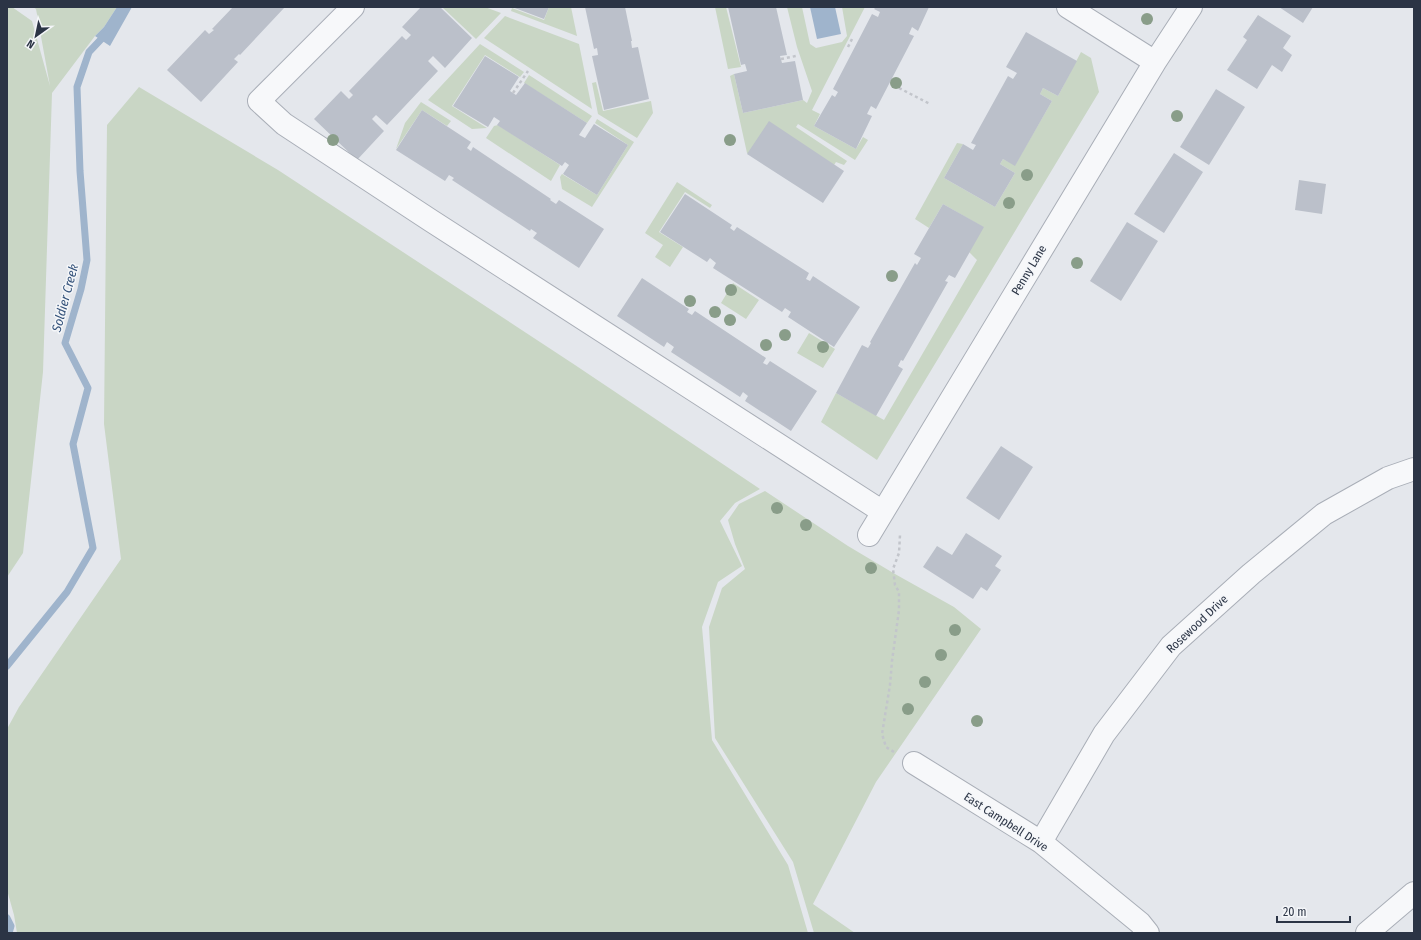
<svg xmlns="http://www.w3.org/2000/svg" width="1421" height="940" viewBox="0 0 1421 940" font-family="'Fira Sans Condensed',sans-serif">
<rect width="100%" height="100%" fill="#e4e7ec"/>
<path fill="#c9d6c5" d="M 7,7 L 12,7 L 32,21 L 50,86 L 36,9 L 33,7 L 117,7 L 104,27 L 95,36 L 52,93 L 43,372 L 23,553 L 7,577 Z
M 442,7 L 485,7 L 501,13 L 476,39 Z
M 549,7 L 571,7 L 577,36 L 511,11 L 512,8 L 544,20 Z
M 715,7 L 726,7 L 741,67 L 728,69 Z
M 787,7 L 802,7 L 810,44 L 816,48 L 842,42 L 847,36 L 842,7 L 865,7 L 812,110 L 820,114 L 814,126 L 856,149 L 863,137 L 868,140 L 855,160 L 798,124 L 796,127 L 847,161 L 844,165 L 836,162 L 834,165 L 747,153 L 730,76 L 734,74 L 743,113 L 803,100 L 807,103 L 812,91 L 797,47 Z
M 505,16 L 579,44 L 592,109 L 484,38 Z
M 480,44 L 524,72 L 520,77 L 485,55 L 452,106 L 487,128 L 472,129 L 428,100 Z
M 1081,52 L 1091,58 L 1099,92 L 877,460 L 821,422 L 836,393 L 884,420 L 977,260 L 969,252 L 983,227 L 943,204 L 929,228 L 915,219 L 957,143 L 963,144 L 944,178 L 995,207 L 1015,173 L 1000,164 L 1003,159 L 1015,165 L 1052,101 L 1040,94 L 1043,88 L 1058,96 Z
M 529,75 L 592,116 L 587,123 L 524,83 Z
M 596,82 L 603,111 L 651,101 L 653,113 L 637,138 L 598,114 L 592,83 Z
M 139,87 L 278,170 L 575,365 L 760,489 L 735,503 L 720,521 L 742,566 L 718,582 L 702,627 L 712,740 L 788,865 L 808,933 L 17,933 L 14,915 L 7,890 L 7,729 L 19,707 L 121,559 L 104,424 L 107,125 Z
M 421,102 L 451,121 L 447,126 L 422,110 L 396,149 L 405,123 Z
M 597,119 L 634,142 L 592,207 L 562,189 L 560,177 L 562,174 L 597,195 L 628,145 L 595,123 Z
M 498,125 L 560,165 L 551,181 L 486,138 L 494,126 Z
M 677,182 L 712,205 L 710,208 L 685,192 L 659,232 L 683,247 L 670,267 L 655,257 L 663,245 L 645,233 Z
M 733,283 L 759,300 L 746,319 L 721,303 Z
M 809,333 L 835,349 L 823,368 L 797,353 Z
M 765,491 L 848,546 L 895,574 L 954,607 L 981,629 L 876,782 L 813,904 L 855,933 L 814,933 L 793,862 L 715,738 L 709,627 L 722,588 L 745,569 L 735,544 L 728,520 L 739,504 Z"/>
<path fill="#9fb4cc" d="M 117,7 L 132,7 L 110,46 L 95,36 L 104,27 Z
M 810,7 L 835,7 L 841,34 L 817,39 Z"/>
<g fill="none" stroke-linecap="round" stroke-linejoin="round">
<path stroke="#9fb4cc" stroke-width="7" d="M 7,666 L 67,592 L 93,548 L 73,444 L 88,388 L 65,343 L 81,289 L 87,260 L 80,171 L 77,87 L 89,52 L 107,33
M 7,918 L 11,926 L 9,933"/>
</g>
<path fill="#bbc0ca" d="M 233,7 L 285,7 L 240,55 L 239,54 L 234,59 L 238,62 L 201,102 L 167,70 L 205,30 L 209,34 L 214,30 L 212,29 Z
M 421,7 L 440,7 L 472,38 L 445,68 L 433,56 L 428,61 L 438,71 L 387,125 L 376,115 L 372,119 L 384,131 L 357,160 L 314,119 L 341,91 L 349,99 L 353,95 L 349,91 L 402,36 L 406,40 L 411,35 L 402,27 Z
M 512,7 L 549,7 L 544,19 Z
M 585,7 L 625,7 L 632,41 L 631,41 L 632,48 L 638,47 L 649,99 L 604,110 L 592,56 L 598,55 L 597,48 L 594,49 Z
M 728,7 L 776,7 L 787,55 L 780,56 L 782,63 L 795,61 L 803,100 L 743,113 L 734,74 L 747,71 L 745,64 L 741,65 Z
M 876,7 L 929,7 L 918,31 L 912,27 L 909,34 L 914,36 L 876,109 L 871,106 L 867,114 L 872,116 L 856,149 L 814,126 L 832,95 L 835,97 L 838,92 L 833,89 L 872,14 L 878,17 L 880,12 L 874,9 Z
M 1279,7 L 1313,7 L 1303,23 Z
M 1258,15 L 1291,36 L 1283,48 L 1292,55 L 1282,72 L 1272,65 L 1257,89 L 1227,70 L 1247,40 L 1243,37 Z
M 1026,32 L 1077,61 L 1058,96 L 1043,88 L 1040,94 L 1052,101 L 1015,166 L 1003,159 L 1000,164 L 1015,173 L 995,207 L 944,178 L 963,144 L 973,150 L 976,145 L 971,143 L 1008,76 L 1013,79 L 1017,73 L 1006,67 Z
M 485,56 L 519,77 L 510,91 L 516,95 L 525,83 L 587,123 L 579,135 L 585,138 L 594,124 L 628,145 L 597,195 L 563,174 L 569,165 L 565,162 L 562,166 L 497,125 L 500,121 L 494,117 L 488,127 L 453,106 Z
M 1216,89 L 1245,107 L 1209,165 L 1180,147 Z
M 422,110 L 471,142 L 467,148 L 471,151 L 473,147 L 551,199 L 550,200 L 556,204 L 559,200 L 604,229 L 579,268 L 533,238 L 537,233 L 531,229 L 530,231 L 452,180 L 454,178 L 449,175 L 445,181 L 396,150 Z
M 769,121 L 844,171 L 823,203 L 747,154 Z
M 1174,153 L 1203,172 L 1164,233 L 1134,214 Z
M 1299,180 L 1326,184 L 1322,214 L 1295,210 Z
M 685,194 L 732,225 L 730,228 L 734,231 L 737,227 L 809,273 L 806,279 L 810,281 L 813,276 L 860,307 L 834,347 L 788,317 L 791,312 L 785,308 L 782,312 L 713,268 L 716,263 L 710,258 L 707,262 L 660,232 Z
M 943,204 L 984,227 L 955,278 L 949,275 L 945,281 L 948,282 L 903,361 L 901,360 L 898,366 L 903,369 L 876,416 L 836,393 L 862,345 L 868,348 L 871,343 L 870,342 L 915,263 L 917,265 L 921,258 L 914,254 Z
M 1127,222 L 1158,241 L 1121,301 L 1090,281 Z
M 642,278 L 689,309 L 687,312 L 692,315 L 695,311 L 766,358 L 763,363 L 767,365 L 770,361 L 817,391 L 791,431 L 745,401 L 748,396 L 743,392 L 740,397 L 671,352 L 674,347 L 667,342 L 664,347 L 617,316 Z
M 1001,446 L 1033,467 L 999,520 L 966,498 Z
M 966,533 L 1002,556 L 995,566 L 1001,570 L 987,591 L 981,587 L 973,599 L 923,567 L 937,546 L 952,555 Z"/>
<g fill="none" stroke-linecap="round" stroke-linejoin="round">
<defs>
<path id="minor" d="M 353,7 L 259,101 L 284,124 L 430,220 L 883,512
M 1068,7 L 1155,62
M 869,535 L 1155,62 L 1191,7
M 914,763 L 1041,842 L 1140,923 L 1148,933
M 1041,842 L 1104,734 L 1171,646 L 1251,574 L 1324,514 L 1388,478 L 1414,469
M 1367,933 L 1414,893"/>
</defs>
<use href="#minor" stroke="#a9aeb7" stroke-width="24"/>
<path stroke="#c2c5cb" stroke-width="2.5" stroke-dasharray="3 3" stroke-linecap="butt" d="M 848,47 L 852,39
M 781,59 L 796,56
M 899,88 L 930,104
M 513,93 L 528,71
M 894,752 L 886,747 L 882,734 L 890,685 L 892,661 L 899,610 L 899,592 L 895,585 L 893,569 L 899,553 L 900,535"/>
<use href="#minor" stroke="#f7f8fa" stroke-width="22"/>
</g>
<g fill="#899d89">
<circle cx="1147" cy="19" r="6"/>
<circle cx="896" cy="83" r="6"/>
<circle cx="1177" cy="116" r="6"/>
<circle cx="333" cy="140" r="6"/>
<circle cx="730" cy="140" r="6"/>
<circle cx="1027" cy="175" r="6"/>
<circle cx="1009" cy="203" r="6"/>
<circle cx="1077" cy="263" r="6"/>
<circle cx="892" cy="276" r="6"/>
<circle cx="731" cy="290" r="6"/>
<circle cx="690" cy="301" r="6"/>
<circle cx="715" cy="312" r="6"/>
<circle cx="730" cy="320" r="6"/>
<circle cx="785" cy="335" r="6"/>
<circle cx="766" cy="345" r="6"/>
<circle cx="823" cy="347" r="6"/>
<circle cx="777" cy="508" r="6"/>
<circle cx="806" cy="525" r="6"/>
<circle cx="871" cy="568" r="6"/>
<circle cx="955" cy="630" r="6"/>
<circle cx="941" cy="655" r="6"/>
<circle cx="925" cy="682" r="6"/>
<circle cx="908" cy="709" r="6"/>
<circle cx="977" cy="721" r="6"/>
</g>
<g text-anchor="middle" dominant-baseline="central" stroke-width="3" stroke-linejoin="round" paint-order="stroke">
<g font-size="12" fill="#2b3445" stroke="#f4f6f9">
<text transform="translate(1029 270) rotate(-59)">Penny Lane</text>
<text transform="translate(1197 624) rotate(-43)">Rosewood Drive</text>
<text transform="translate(1006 822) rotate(33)">East Campbell Drive</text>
</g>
<g font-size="13" font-style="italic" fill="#34527a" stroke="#f4f6f9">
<text transform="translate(65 298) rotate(-75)">Soldier Creek</text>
</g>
</g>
<rect width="1421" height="940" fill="none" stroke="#2b3445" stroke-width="16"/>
<g transform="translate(36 36) rotate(213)" stroke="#f4f6f9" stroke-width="3" paint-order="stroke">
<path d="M0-3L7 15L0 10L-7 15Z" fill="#2b3445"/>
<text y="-6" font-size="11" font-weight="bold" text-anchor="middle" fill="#2b3445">N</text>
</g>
<path d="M1277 916v6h73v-6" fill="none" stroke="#2b3445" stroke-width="2"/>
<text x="1283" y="916" font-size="12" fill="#2b3445" stroke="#f4f6f9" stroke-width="3" paint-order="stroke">20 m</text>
</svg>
